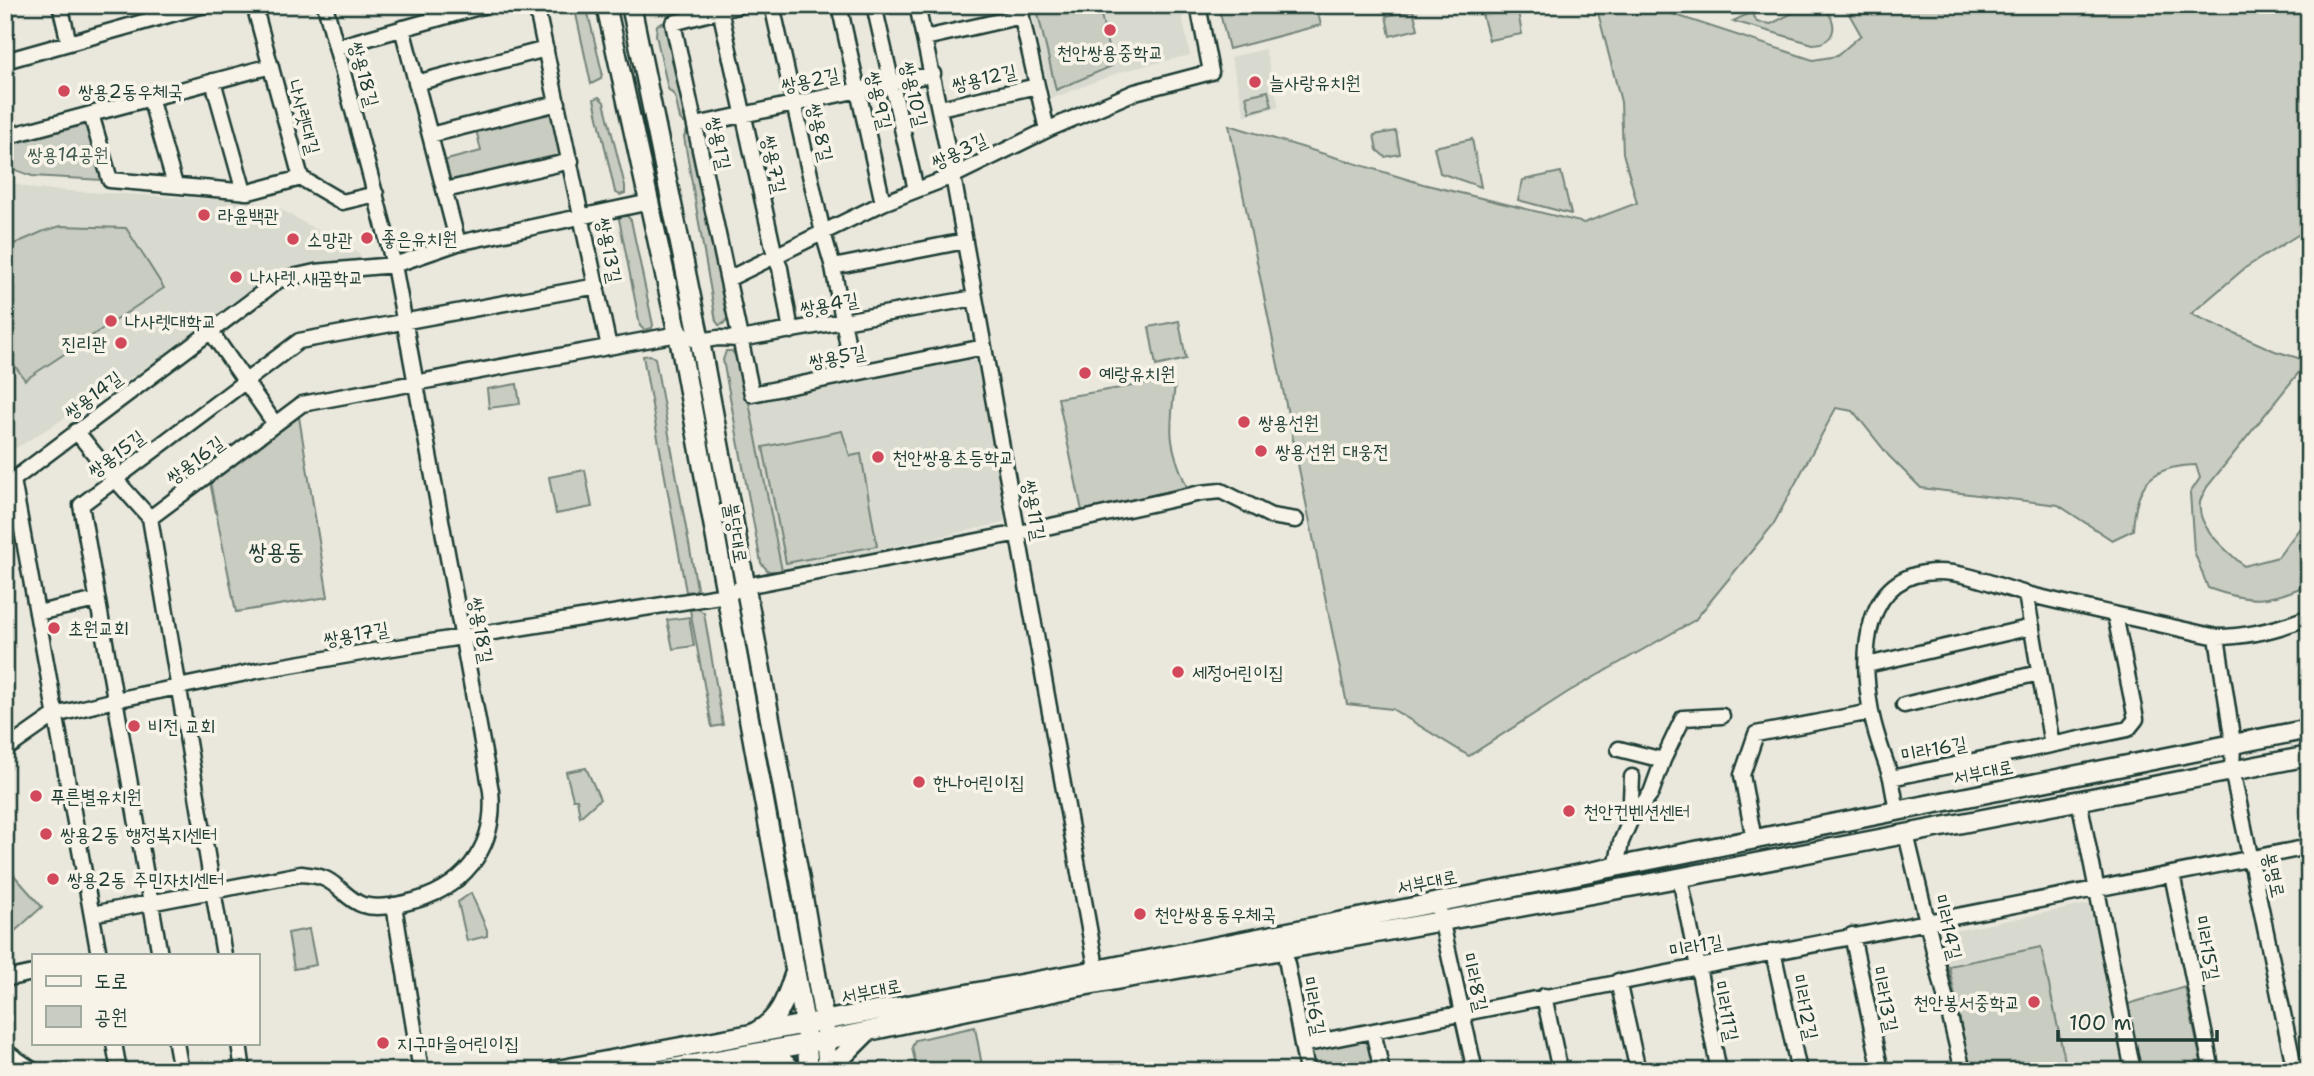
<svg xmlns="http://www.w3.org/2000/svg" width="2314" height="1076" viewBox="0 0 2314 1076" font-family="'Shantell Sans','Poor Story',sans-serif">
<rect width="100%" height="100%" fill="#eae8dd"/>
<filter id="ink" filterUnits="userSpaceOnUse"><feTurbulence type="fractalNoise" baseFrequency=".0143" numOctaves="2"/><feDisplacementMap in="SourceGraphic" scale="14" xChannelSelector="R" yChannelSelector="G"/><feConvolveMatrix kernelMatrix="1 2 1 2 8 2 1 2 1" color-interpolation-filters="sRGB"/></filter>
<g filter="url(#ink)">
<path fill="#d9dacf" d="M 1030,5 L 1180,5 L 1190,55 L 1120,72 L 1051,99 Z
M 1265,49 L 1279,107 L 1245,116 L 1231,57 Z
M 5,181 L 35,189 L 249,201 L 275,206 L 359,254 L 363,260 L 298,268 L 279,272 L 190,341 L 5,455 Z
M 976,355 L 1006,512 L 1006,520 L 999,524 L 782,571 L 749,402 Z
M 2093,903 L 2127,1071 L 1969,1071 L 1940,934 Z"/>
<path fill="#c8ccc1" stroke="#74847a" stroke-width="2" d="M 574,5 L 586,5 L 602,72 L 601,79 L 591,84 Z
M 1036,5 L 1099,5 L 1112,66 L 1056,90 Z
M 1218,5 L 1316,5 L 1321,25 L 1229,49 Z
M 1596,5 L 1645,5 L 1813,60 L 1837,56 L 1861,35 L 1844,5 L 2309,5 L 2309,228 L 2245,268 L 2191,314 L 2275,351 L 2308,361 L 2207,487 C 2205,492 2200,498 2200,503 C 2196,527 2228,552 2244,566 L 2278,557 L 2309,516 L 2309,584 C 2268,603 2250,603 2208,588 L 2194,551 L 2190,493 L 2200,478 L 2196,465 C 2149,466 2136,485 2133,530 L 2112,540 L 2058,505 L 1921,488 L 1889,456 L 1853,411 L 1836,408 L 1773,525 L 1695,620 L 1568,692 L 1469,756 L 1392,709 L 1347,704 L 1229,125 L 1423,184 L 1584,223 L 1637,203 L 1623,153 L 1621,102 Z
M 1808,5 L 1823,7 C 1839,21 1837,43 1813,44 L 1733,21 L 1752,12 L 1757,22 L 1771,24 Z
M 1517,6 L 1522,34 L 1489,40 L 1482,14 Z
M 1413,10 L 1418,29 L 1390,36 L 1386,16 Z
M 665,22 L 686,114 L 687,122 L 684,123 L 680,119 L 675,96 L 668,89 L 656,35 L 657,25 Z
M 1268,91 L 1272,106 L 1250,112 L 1246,96 Z
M 599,97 L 604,102 L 625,186 L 625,193 L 620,195 L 615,192 L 594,99 Z
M 555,110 L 565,149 L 560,156 L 451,183 L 447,179 L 443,161 L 481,151 L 476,129 Z
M 86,123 L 102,180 L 32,176 L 5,166 L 5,145 Z
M 688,128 L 690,131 L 731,315 L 723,324 L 719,325 L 716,321 L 684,137 Z
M 1396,131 L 1400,154 L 1385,157 L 1377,150 L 1374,135 Z
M 1472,139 L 1481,187 L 1440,173 L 1434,147 Z
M 1561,172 L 1571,214 L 1518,200 L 1523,180 Z
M 626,215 L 631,220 L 653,325 L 652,328 L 644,330 L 640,326 L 638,315 L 619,219 L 621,216 Z
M 61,226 L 126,228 L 164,288 L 25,380 L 5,352 L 5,248 L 44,231 Z
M 1179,321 L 1186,359 L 1156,366 L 1149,327 Z
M 726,351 L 732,351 L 737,358 L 749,402 L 782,571 L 768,571 L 761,563 L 723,360 Z
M 650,355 L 655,358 L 697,588 L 695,591 L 686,592 L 643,356 Z
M 1169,380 L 1175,385 C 1169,431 1168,444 1187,487 L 1082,511 L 1058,398 Z
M 517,384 L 520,404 L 489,408 L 487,389 Z
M 299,417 L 328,597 L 236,612 L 210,482 Z
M 842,431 L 850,456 L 861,454 L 877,546 L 786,563 L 763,447 Z
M 585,470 L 592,507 L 556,514 L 549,477 Z
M 698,609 L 704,613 L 723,725 L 712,727 L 690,610 Z
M 689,617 L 694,646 L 673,649 L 667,620 Z
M 586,768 L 600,799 L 580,817 L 577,799 L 573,799 L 566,772 Z
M 5,865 L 42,907 L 5,940 Z
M 471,893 L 487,930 L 487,936 L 467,941 L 458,902 Z
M 309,929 L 316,965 L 294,969 L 288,933 Z
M 2041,947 L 2067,1071 L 1970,1071 L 1949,966 Z
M 2185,987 L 2203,1071 L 2138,1071 L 2125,1005 Z
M 975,1027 L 983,1071 L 917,1071 L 912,1047 L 915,1040 Z
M 1367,1039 L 1370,1041 L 1376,1071 L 1312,1071 L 1309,1052 L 1311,1048 Z"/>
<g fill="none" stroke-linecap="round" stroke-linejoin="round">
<defs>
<path id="minor" d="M 60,5 L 69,43
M 254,5 L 301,178 L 342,202 L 376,194
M 536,5 L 609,347
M 719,5 L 775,256 L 780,268 L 791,331
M 741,5 L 673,23 L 752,394 L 984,347
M 772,5 L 823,233 L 833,267 L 853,373
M 839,5 L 883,203
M 874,5 L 916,190
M 917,5 L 953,176 L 1098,978
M 1019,5 L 1047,130
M 402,28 L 458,243
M 925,38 L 1022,16
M 337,47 L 486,5
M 5,61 L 204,5
M 213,81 L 244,192
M 416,83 L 546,49
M 150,98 L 175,185
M 940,108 L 1037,86
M 91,114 L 110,180 L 249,192 L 301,178
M 696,125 L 933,74
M 430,135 L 558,103
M 5,137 L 271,66
M 445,190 L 571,161
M 833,267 L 965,241
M 728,279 L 883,203 L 953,176 L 1051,128 L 1135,92 L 1211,72 L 1198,5
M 211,332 L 275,424
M 76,431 L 114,478 L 150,518
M 2026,594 L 2052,745
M 37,613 L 97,600
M 2115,615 L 2136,719 L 2128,729 L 1891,778 C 1884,756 1875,734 1871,712 C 1861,657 1861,572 1938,572 C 1970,572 2000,588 2031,595 C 2093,610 2155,623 2217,637 L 2233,743 L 2232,770 L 2295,1071
M 2217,637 C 2250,637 2279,629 2309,617
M 1867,665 L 2032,627
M 1904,705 L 2039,673
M 1619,749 L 1663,760
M 5,750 L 55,715 L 115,700 L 261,670 L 361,653 L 726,595 L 745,586 L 1019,533 L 1201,493 L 1221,491 L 1271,516 L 1296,520
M 1891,778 L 1897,811
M 2079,800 L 2133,1071
M 1630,821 L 1632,777
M 1906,834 L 1963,1071
M 1754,840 L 1742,775 L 1756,734 L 1871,712
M 1616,868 L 1621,842 L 1630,821 L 1651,793 L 1663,760 L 1683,718 L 1722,716
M 2172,874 L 2212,1071
M 1680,878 L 1719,1071
M 1437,901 L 1475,1071
M 394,905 L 421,1071
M 92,914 L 301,874 C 308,875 316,875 323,878 C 338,883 347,900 363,905 C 377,909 392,906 405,903 C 462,891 497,849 491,791 L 394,265 L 325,5
M 1852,935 L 1881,1071
M 1284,948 L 1307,1071
M 1773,951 L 1799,1071
M 99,955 L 13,480 L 279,280 L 315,272 L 394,265 L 458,243 L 650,202
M 160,955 L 81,505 L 299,341 L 597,286
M 224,955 L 150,518 L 302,404 L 678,334 L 700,341 L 718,338 L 740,339 L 975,298
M 5,979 L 33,973
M 1618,981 L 1638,1071
M 1544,996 L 1560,1071
M 1373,1031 L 1382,1071
M 114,1043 L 119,1071
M 176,1043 L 181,1071
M 239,1043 L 243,1071
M 1302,1045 L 2309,847
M 5,1051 L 34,1071
M 2282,1071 L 2309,1065"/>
<path id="major" d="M 606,5 L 681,348 L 805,1024 L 809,1071
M 631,5 L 699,336 L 800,880 L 824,1020 L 828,1071
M 757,1031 C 779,1020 787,997 794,975
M 760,1053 L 778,1058 L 794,1071
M 552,1071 L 1097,970 L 2309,729
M 656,1071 L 826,1040 L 1077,987 L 1657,882 L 2309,756
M 837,1071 L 840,1059 L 866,1033"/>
</defs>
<use href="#minor" stroke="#1f3d34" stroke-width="19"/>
<use href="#major" stroke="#1f3d34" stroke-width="23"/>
<use href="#minor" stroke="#f7f3e8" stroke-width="14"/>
<use href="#major" stroke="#f7f3e8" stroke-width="18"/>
</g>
</g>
<g fill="#d1495b" stroke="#f7f3e8" stroke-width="2.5">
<circle cx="1110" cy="30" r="7"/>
<circle cx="1255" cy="82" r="7"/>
<circle cx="64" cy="91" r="7"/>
<circle cx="204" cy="215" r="7"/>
<circle cx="367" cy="238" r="7"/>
<circle cx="293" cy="239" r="7"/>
<circle cx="236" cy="277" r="7"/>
<circle cx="111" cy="321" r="7"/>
<circle cx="121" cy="343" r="7"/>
<circle cx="1085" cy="373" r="7"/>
<circle cx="1244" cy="422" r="7"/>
<circle cx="1261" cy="451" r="7"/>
<circle cx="878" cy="457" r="7"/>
<circle cx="54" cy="628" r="7"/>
<circle cx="1178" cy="672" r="7"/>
<circle cx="134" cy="726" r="7"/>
<circle cx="919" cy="782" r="7"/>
<circle cx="36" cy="796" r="7"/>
<circle cx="1569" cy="811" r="7"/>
<circle cx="46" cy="834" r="7"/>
<circle cx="53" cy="879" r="7"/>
<circle cx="1140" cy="914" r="7"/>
<circle cx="2034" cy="1002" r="7"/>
<circle cx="383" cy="1043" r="7"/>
</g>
<g text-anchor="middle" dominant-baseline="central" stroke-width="7" stroke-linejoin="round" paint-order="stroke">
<g font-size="19" fill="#1f3d34" stroke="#f7f3e8" text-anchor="start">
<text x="1110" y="52" text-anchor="middle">천안쌍용중학교</text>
<text x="1269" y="82">늘사랑유치원</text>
<text x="78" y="91">쌍용2동우체국</text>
<text x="218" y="215">라윤백관</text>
<text x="381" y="238">좋은유치원</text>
<text x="307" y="239">소망관</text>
<text x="250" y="277">나사렛 새꿈학교</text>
<text x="125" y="321">나사렛대학교</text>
<text x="107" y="343" text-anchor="end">진리관</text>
<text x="1099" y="373">예랑유치원</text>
<text x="1258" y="422">쌍용선원</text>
<text x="1275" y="451">쌍용선원 대웅전</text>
<text x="892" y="457">천안쌍용초등학교</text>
<text x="68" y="628">초원교회</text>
<text x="1192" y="672">세정어린이집</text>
<text x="148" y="726">비전 교회</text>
<text x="933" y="782">한나어린이집</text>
<text x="50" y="796">푸른별유치원</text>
<text x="1583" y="811">천안컨벤션센터</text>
<text x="60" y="834">쌍용2동 행정복지센터</text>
<text x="67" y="879">쌍용2동 주민자치센터</text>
<text x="1154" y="914">천안쌍용동우체국</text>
<text x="2020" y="1002" text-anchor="end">천안봉서중학교</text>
<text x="397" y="1043">지구마을어린이집</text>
</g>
<g font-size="19" fill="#1f3d34" stroke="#f7f3e8">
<text transform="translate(364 74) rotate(75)">쌍용18길</text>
<text transform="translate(984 78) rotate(-13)">쌍용12길</text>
<text transform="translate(810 80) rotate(-12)">쌍용2길</text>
<text transform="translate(914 94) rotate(77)">쌍용10길</text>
<text transform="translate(879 100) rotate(77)">쌍용9길</text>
<text transform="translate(304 117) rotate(75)">나사렛대길</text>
<text transform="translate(820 132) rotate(77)">쌍용8길</text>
<text transform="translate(719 143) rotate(78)">쌍용1길</text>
<text transform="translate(959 151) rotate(-25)">쌍용3길</text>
<text transform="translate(774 164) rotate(78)">쌍용7길</text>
<text transform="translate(609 250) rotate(79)">쌍용13길</text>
<text transform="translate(829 304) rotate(-10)">쌍용4길</text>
<text transform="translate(837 357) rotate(-11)">쌍용5길</text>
<text transform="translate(93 395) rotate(-37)">쌍용14길</text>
<text transform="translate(116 454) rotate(-37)">쌍용15길</text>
<text transform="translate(195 460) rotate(-37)">쌍용16길</text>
<text transform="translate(1034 510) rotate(80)">쌍용11길</text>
<text transform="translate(736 533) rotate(80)">불당대로</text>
<text transform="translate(481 630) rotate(80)">쌍용18길</text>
<text transform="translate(356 634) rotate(-10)">쌍용17길</text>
<text transform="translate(1934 749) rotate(-11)">미라16길</text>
<text transform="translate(1983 772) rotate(-11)">서부대로</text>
<text transform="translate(2274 875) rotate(78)">봉명로</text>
<text transform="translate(1427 882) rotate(-11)">서부대로</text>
<text transform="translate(1948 927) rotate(76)">미라14길</text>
<text transform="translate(1696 946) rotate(-11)">미라1길</text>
<text transform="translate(2207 948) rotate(79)">미라15길</text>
<text transform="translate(1475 982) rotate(77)">미라8길</text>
<text transform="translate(871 991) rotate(-11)">서부대로</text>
<text transform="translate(1885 999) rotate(78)">미라13길</text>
<text transform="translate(1314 1006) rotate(79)">미라6길</text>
<text transform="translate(1805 1007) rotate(78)">미라12길</text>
<text transform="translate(1726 1011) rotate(78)">미라11길</text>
</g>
<g font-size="19" fill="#415a50" stroke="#f7f3e8">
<text x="68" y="154">쌍용14공원</text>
</g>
<g font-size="23" fill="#1f3d34" stroke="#f7f3e8">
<text x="276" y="551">쌍용동</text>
</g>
</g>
<rect width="2314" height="1076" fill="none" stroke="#f7f3e8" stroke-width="28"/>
<rect x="14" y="14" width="2286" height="1048" fill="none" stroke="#1f3d34" stroke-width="2.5" filter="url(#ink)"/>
<rect x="32" y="954" width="228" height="91" fill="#f7f3e8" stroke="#a1aaa0" stroke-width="2"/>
<rect x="46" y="976" width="35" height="10" fill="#f7f3e8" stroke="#a1aaa0" stroke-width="2"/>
<text x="94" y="988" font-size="21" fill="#1f3d34">도로</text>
<rect x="46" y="1006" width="35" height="21" fill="#c8ccc1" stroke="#a1aaa0" stroke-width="2"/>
<text x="94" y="1024" font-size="21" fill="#1f3d34">공원</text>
<path d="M2058 1030v10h159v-10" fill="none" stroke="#1f3d34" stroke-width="3.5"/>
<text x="2069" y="1030" font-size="21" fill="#1f3d34" stroke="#f7f3e8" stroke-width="5" paint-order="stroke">100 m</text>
</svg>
